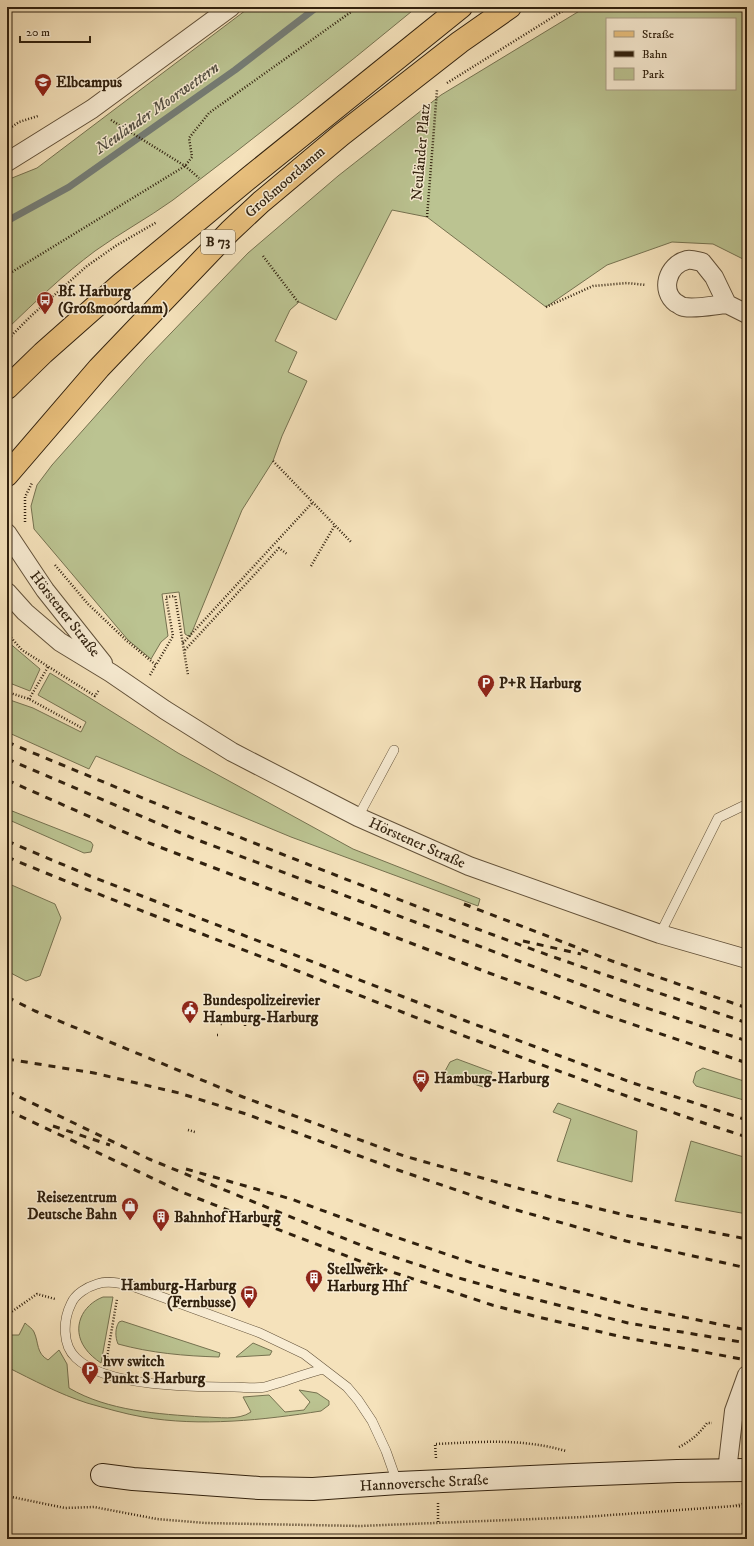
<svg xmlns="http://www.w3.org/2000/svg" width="754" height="1546" viewBox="0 0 754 1546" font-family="'IM FELL DW Pica',serif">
<rect width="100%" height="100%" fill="#f5e2bb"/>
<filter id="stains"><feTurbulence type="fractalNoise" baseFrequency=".005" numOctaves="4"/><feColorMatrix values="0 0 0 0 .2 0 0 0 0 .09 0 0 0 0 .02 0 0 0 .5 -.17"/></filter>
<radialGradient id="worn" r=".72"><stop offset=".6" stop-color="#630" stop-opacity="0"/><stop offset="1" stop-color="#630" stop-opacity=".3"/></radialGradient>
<path fill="#bbc391" stroke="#767250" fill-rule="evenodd" d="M 250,7 L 417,7 C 337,73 256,137 173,200 C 148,218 120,233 95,251 C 64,274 35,302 7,329 L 7,180 L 37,168 Z
M 586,7 L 747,7 L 747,261 L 713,244 L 672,242 L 607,265 L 546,307 L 427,217 L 392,210 L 336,320 L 299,302 L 290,310 L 275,341 L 297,352 L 288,372 L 307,381 L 282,436 L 273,461 L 242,510 L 190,637 L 185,634 L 179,592 L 162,594 L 168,636 L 161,642 L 151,659 L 128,640 L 34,529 L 31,506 L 37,485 L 52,465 L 147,358 L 248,253 L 338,176 L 441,95 ZM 607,19 L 735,19 L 735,89 L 607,89 Z
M 7,641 L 40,669 L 30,691 L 7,682 Z
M 50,673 L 178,753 L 353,849 L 480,899 L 478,906 L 291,837 L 96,756 L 89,769 L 7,732 L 7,699 L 33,708 L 81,732 L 86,722 L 38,695 Z
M 7,809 L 91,842 L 93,845 L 91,852 L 84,853 L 7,819 Z
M 7,883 L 55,904 L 61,918 L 40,976 L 26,981 L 7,971 Z
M 457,1059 L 492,1072 L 486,1088 L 465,1081 L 464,1083 L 454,1080 L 452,1084 L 443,1081 L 444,1073 L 450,1062 Z
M 703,1068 L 747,1082 L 747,1101 L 696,1086 L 693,1082 L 696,1072 Z
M 558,1103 L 637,1131 L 632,1182 L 557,1161 L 571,1119 L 553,1112 Z
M 691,1141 L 747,1158 L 747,1214 L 675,1201 Z
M 103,1297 L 113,1297 L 101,1363 C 95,1359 89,1354 85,1348 C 71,1328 82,1305 103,1297 Z
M 122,1321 L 220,1353 L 219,1357 C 184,1356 151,1353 118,1344 C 115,1337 115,1328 119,1322 Z
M 25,1323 C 28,1326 33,1329 34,1332 C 39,1343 36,1353 48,1360 L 59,1350 L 67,1364 L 69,1388 C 108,1411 158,1414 203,1417 C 218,1417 238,1421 251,1412 L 243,1397 L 269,1395 L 285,1412 L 304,1410 L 310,1402 L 299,1390 L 317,1393 L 329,1401 L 329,1405 L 321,1411 C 264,1420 200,1427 143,1417 C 125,1414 105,1408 87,1403 C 59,1394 33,1380 7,1367 L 7,1335 L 19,1335 Z
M 253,1343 L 272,1351 L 270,1355 L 236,1357 Z"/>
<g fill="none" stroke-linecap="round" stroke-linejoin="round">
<path stroke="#757d76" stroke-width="7" d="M 7,221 L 69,187 L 235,70 L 317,7"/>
<defs>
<path id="service" d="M 358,817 L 394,750
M 660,934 L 718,818 L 747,804
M 323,1369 C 309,1373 296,1377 282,1382 C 276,1383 270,1386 265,1387 C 255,1389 244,1387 234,1387 C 193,1387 106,1387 76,1358 C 62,1345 63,1320 71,1304 C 75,1294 87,1287 97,1284 C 108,1280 121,1283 132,1286 L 260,1333 L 304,1354 L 347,1387 L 358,1400 L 372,1421 L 386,1451 L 397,1482"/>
<path id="minor" d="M 7,162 L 92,109 L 231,7
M 727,304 C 714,305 698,309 684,307 C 681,307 679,304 676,303 C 660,291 667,265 687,260 C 691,259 697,261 702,262 L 714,277 L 727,304 L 747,314
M 7,533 L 45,590 L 103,663
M 7,592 L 25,612 L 60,642 L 111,673 L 165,710 L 232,752 L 358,817 L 469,866 L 660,934 L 747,959
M 727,1471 L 734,1411 L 747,1375"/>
<path id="secondary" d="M 102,1475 L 133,1479 L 259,1488 L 313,1489 L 398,1483 L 574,1475 L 677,1471 L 747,1470"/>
<path id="primary" d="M 7,388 L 43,353 L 121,284 L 250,177 L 461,7
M 7,475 L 99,368 L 230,231 L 261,202 L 341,135 L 460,42 L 510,7"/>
</defs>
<use href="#service" stroke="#625139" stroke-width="10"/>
<use href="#minor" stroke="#625139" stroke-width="20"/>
<use href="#secondary" stroke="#31210e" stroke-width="24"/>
<use href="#primary" stroke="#31210e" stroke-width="24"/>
<path stroke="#31210e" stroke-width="2.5" stroke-dasharray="1 2" stroke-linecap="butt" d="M 447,83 L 569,7
M 111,120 L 185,166 L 199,178
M 7,130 L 19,122 L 38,116
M 427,217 L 437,90
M 263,256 L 298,302
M 7,275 L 185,166 L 192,157 L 189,138 L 209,113 L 358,7
M 546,307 L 593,286 L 627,283 L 646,285
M 7,340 L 30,317 L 87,266 L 117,245 L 157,222
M 273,461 L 352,543
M 25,522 L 25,497 L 32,483
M 55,565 L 88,604 L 127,641 L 156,665 L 173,636 L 166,597 L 175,596 L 188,675
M 311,566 L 335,525
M 7,633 L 22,650 L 95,696 L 99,690
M 183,643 L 313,502
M 185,650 L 279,548 L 287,554
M 150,675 L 156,665
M 7,692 L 29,699 L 82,728
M 29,699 L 48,667
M 221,1024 L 223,1025
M 245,1026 L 245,1025
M 217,1035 L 218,1035
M 188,1130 L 195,1132
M 7,1315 L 37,1294 L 55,1299
M 107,1357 L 117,1299
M 7,1415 L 8,1416 L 7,1416
M 679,1447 C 691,1441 699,1434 707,1423 L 712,1423
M 436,1458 L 435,1444 C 481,1442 521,1438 566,1451
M 7,1496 L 65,1508 L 94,1507 L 157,1519 L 205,1523 L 360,1526 L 584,1517 L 734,1506 L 747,1503
M 438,1503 L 438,1523
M 736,1506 L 747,1507"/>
<use href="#service" stroke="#f8ecd3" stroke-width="9"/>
<use href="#minor" stroke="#f8ecd3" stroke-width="18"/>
<use href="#secondary" stroke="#f8ecd3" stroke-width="22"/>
<use href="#primary" stroke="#eac17e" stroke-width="22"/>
<path stroke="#31210e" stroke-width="3" stroke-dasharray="7 7" stroke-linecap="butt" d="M 7,742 C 170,810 333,876 499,937 C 581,968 664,994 747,1023
M 7,759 L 195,839 L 622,1000 L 747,1041
M 7,780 L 149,843 L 489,973 L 602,1014 L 747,1063
M 7,841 L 90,876 L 466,1021 L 633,1083 L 747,1120
M 7,857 C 105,898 204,934 303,973 C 391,1008 478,1042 567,1074 C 626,1096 686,1118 747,1137
M 464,904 L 612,961 L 747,1008
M 523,941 L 581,954
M 7,997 L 35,1011 L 243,1097 L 404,1156 L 550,1197 L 629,1216 L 747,1239
M 7,1059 L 94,1073 L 179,1093 L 246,1114 L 395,1169 L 506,1207 L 626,1241 L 747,1268
M 7,1091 L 149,1159 L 271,1209 L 373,1250 L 452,1276 L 515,1294 L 628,1323 L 747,1343
M 7,1110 L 184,1193 L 365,1263 L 492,1305 L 534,1316 L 622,1337 L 747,1360
M 53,1126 L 110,1145
M 186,1169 L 291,1199 L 387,1234 L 481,1266 L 639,1308 L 747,1330"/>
</g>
<defs>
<symbol id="university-pin" viewBox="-11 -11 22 30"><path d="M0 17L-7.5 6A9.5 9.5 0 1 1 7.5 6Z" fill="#8f2418" stroke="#f8ecd3"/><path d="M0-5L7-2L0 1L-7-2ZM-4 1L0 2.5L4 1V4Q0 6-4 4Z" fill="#fff"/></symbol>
<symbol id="bus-pin" viewBox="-11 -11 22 30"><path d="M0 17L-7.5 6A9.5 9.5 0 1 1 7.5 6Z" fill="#8f2418" stroke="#f8ecd3"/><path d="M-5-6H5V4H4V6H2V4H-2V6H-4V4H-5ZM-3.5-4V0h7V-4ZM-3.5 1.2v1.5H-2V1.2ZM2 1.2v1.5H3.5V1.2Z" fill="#fff"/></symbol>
<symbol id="parking-pin" viewBox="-11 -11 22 30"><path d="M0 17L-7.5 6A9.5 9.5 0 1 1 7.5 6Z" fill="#8f2418" stroke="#f8ecd3"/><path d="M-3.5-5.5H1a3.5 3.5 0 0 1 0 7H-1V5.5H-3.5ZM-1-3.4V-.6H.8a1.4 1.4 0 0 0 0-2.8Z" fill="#fff"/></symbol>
<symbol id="civic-pin" viewBox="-11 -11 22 30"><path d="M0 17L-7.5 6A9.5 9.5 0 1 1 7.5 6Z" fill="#8f2418" stroke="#f8ecd3"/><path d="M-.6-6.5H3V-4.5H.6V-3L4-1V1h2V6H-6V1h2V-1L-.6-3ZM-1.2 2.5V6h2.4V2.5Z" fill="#fff"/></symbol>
<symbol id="station-pin" viewBox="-11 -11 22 30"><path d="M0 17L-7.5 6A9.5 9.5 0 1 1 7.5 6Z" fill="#8f2418" stroke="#f8ecd3"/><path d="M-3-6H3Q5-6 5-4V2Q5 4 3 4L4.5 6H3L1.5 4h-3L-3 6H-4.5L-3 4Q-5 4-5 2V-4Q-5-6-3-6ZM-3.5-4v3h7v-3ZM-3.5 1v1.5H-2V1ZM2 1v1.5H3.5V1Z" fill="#fff"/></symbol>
<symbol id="shop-pin" viewBox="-11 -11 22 30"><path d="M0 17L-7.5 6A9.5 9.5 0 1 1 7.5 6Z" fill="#8f2418" stroke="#f8ecd3"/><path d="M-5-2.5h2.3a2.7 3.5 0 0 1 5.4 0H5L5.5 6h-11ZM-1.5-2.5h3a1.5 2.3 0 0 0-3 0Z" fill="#fff"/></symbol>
<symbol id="building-pin" viewBox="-11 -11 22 30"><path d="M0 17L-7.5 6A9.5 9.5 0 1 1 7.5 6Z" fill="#8f2418" stroke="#f8ecd3"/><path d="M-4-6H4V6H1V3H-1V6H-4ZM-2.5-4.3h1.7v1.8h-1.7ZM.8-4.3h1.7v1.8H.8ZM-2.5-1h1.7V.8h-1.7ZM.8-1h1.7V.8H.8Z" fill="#fff"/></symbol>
</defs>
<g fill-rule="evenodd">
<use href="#university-pin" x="33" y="72" width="20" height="27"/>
<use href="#bus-pin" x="35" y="290" width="20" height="27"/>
<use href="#parking-pin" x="476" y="673" width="20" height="27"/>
<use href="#civic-pin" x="180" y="999" width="20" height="27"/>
<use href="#station-pin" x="411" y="1068" width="20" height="27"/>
<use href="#shop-pin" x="120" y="1196" width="20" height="27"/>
<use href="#building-pin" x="151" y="1207" width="20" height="27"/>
<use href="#building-pin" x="304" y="1268" width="20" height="27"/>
<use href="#bus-pin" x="239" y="1284" width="20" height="27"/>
<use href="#parking-pin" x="80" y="1360" width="20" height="27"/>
</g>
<g text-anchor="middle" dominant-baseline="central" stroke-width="3" stroke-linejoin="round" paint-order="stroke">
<rect fill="#f8ecd3" stroke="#6d5e49" stroke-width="1" x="201" y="230" width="34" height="24" rx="3"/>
<g font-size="14" font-weight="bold" fill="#31210e">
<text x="218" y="242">B 73</text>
</g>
<g font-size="15" font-weight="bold" fill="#31210e" stroke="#f8ecd3" text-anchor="start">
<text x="56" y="82">Elbcampus</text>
<text x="58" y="291">Bf. Harburg<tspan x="58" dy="17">(Großmoordamm)</tspan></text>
<text x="499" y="683">P+R Harburg</text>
<text x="203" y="1000">Bundespolizeirevier<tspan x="203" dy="17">Hamburg-Harburg</tspan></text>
<text x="434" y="1078">Hamburg-Harburg</text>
<text x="117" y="1197" text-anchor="end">Reisezentrum<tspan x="117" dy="17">Deutsche Bahn</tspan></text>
<text x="174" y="1217">Bahnhof Harburg</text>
<text x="327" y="1269">Stellwerk<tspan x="327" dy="17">Harburg Hhf</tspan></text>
<text x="236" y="1285" text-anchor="end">Hamburg-Harburg<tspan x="236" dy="17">(Fernbusse)</tspan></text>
<text x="103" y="1361">hvv switch<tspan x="103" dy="17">Punkt S Harburg</tspan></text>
</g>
<g font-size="15" fill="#31210e" stroke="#f8ecd3">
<text transform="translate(421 152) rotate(-85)">Neuländer Platz</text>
<text transform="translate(285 182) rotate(-41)">Großmoordamm</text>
<text transform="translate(65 614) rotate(52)">Hörstener Straße</text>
<text transform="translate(417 843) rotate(24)">Hörstener Straße</text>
<text transform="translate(424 1483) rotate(-3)">Hannoversche Straße</text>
</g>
<g font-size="16" font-style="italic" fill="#534f42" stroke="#f8ecd3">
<text transform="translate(157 108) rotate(-35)">Neuländer Moorwettern</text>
</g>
</g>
<rect width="754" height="1546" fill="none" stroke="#f5e2bb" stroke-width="24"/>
<rect x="8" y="8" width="738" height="1530" fill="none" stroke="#31210e" stroke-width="2"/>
<rect x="12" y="12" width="730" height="1522" fill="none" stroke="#31210e"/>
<rect x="606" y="18" width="130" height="72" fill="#f8ecd3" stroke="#a89b84"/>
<rect x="614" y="31" width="20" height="6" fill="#eac17e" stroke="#a89b84"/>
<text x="642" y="38" font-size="12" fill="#31210e">Straße</text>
<rect x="614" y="51" width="20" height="6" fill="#31210e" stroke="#a89b84"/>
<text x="642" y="58" font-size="12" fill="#31210e">Bahn</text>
<rect x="614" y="68" width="20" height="12" fill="#bbc391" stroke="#a89b84"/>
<text x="642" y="78" font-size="12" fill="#31210e">Park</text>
<path d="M20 36v6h70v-6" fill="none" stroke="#31210e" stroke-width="2"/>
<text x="26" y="36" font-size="12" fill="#31210e" stroke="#f8ecd3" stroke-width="3" paint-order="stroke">20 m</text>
<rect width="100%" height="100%" filter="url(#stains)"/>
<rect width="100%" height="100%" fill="url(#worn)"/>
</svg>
